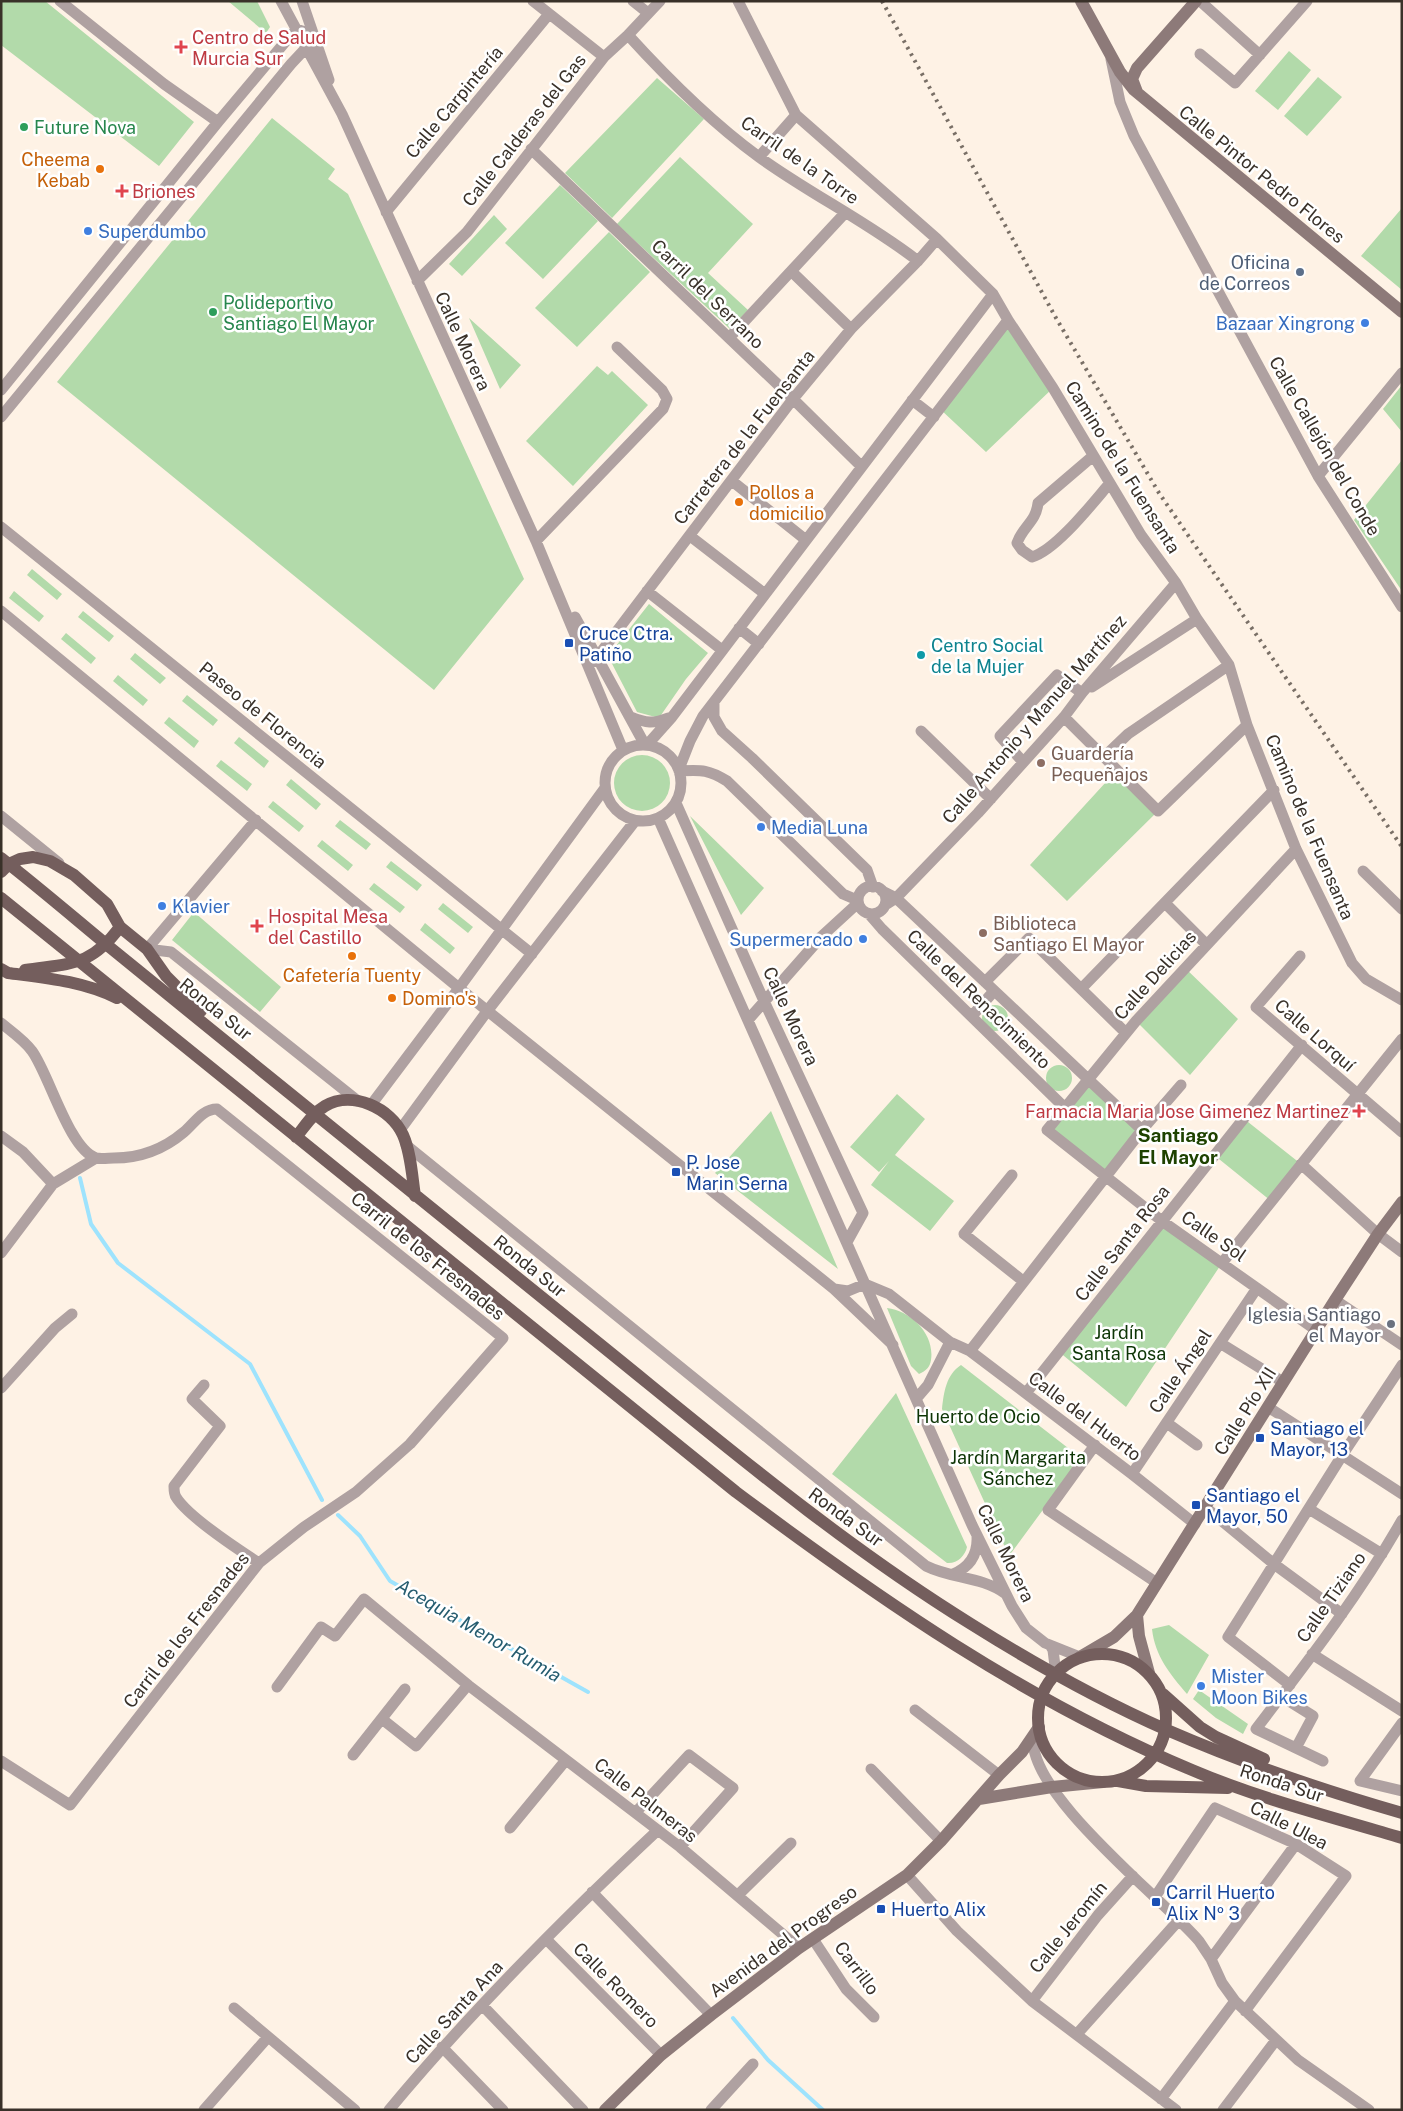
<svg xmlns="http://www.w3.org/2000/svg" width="1403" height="2111" viewBox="0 0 1403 2111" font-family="'Public Sans',sans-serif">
<rect width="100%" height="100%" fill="#fef2e5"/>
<path fill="#b2daaa" d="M 1,1 L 45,1 L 194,122 L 159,166 L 1,45 Z
M 228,1 L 257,1 L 270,27 L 266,33 Z
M 1289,51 L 1311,70 L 1278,110 L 1255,91 Z
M 1318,77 L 1342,97 L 1307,136 L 1284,116 Z
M 657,78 L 704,119 L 612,218 L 565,173 Z
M 272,118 L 335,169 L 328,179 L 348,194 L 524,579 L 434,690 L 57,382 Z
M 680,157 L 753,224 L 708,273 L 748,310 L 730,329 L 617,224 Z
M 560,185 L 598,221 L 543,279 L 505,243 Z
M 1402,208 L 1402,290 L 1361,256 Z
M 494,215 L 507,229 L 462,276 L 449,264 Z
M 609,232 L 650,272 L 577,347 L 535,308 Z
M 469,318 L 521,365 L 500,389 Z
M 1008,320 L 1053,388 L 986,452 L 940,409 Z
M 597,366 L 608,375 L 612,371 L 648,405 L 573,486 L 526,441 Z
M 1402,385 L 1402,432 L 1383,409 Z
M 1402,460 L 1402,591 L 1354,520 Z
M 32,569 L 62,594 L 57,600 L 27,575 Z
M 14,591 L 44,616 L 39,622 L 9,598 Z
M 649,604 L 708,653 L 686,679 L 659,718 L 637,712 L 608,656 Z
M 83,611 L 114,636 L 109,642 L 78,617 Z
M 66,633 L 96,658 L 91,664 L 61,639 Z
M 135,653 L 166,678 L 160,684 L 130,659 Z
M 118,675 L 148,700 L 143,706 L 113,681 Z
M 187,695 L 218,720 L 213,726 L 182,701 Z
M 169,717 L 199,741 L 194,748 L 164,723 Z
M 239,737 L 269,761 L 264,768 L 234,743 Z
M614 783a28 28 0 1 1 56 0a28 28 0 1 1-56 0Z
M 221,760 L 252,784 L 247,791 L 216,766 Z
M 1117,770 L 1158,811 L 1067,901 L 1030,865 Z
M 291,779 L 321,804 L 316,810 L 286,785 Z
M 273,801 L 304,826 L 299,832 L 268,807 Z
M 690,816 L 764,888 L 741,915 Z
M 340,820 L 371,844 L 366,850 L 335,826 Z
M 322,840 L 353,865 L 348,871 L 317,846 Z
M 391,861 L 422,885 L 417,891 L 386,867 Z
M 374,883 L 405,907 L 400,913 L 369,889 Z
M 443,903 L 473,927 L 468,933 L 438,909 Z
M 194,912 L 281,987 L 260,1012 L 172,940 Z
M 425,923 L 455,948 L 450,954 L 420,930 Z
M 1184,967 L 1238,1019 L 1190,1075 L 1136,1021 Z
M982 1018a13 13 0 1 1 26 0a13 13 0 1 1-26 0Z
M1046 1078a13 13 0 1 1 26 0a13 13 0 1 1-26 0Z
M 1087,1080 L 1142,1130 L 1105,1177 L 1047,1130 Z
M 897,1094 L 925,1119 L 895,1155 L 954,1201 L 930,1231 L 871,1185 L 889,1161 L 879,1172 L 850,1147 Z
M 771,1111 L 838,1269 L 715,1173 Z
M 1243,1118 L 1301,1164 L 1271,1201 L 1214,1155 Z
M 1162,1221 L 1222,1263 L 1126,1407 L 1058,1351 Z
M 887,1308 C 911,1311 935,1334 931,1360 C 930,1367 926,1371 919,1374 L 911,1366 Z
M 961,1365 L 1081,1458 L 1009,1556 L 942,1409 C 944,1392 946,1375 961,1365 Z
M 896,1393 L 967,1547 C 965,1556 957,1564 947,1563 L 832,1474 Z
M 1169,1625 L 1209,1655 L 1187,1694 C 1170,1674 1155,1656 1152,1629 Z
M 1199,1690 L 1248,1724 L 1243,1734 L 1216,1718 L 1193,1699 Z"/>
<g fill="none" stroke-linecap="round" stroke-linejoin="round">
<path stroke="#9ee3fd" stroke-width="4" d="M 80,1178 L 91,1224 L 118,1263 L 250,1364 L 322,1500
M 338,1515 L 360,1536 L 390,1581 L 588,1692
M 733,2018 L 768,2060 L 823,2110"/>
<path stroke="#afa1a1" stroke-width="11" d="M 60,1 L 164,84 L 218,122
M 281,1 L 342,114 L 536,541 L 623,750
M 302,1 L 329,80
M 533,1 L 604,57
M 633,1 L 648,13
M 738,1 L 796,115 L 937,239 L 993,294 L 1008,320 L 1053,388 L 1141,535 L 1176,583 L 1197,619 L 1229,665 L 1247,725 L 1296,849 L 1352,963 L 1366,979 L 1402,1000
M 1200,1 L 1260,55
M 628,35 C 668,79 711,122 759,157 C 810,194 868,222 918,261
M 1200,54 L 1235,83 L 1307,1
M 1111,59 L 1120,102 L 1134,136 L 1318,476 L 1402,607
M 531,149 L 793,399 L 861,466
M 759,157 L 796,115
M 386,212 L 549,14
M 791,271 L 851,329
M 417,281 L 467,232 L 604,57 L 628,35 L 660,1
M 729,338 L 845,213
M 1,390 L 218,122 L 296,29 L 314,35 L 306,48 L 291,64 L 1,417
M 912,400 L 934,417
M 1093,456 L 1038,503 C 1036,522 1023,526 1017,543 L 1022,550 L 1032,557 C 1056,550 1092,504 1109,484
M 1318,476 L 1402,373
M 732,481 L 806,540
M 1,527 L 532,954
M 690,536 L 765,594
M 536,541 L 663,409 L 667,399 L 662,390 L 617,347
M 647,591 L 722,650
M 1,611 L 459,988 L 834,1289 L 893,1345
M 575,617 L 645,745
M 739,628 L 759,644
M 588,666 L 598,656 L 793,399 L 851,329 L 918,261 L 937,239
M 1092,687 L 1197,619
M 714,702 L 714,717 L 722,731 L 752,758 L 867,870 L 873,887
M 631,717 C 646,723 653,724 668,718
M 1064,717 L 1158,811 L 1247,725
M 921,731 L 991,799
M605 783a38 38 0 1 1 76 0a38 38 0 1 1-76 0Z
M 647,745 L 672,717 L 993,294
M 1104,757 L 1128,734 L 1229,665
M 1023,762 L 1000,736 L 1057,675 L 1082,693
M 679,769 L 690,741 L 703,716 L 1008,320
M 679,771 C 701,770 708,769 727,781 L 843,894 L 857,900
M 676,803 L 764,1001 L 863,1213 L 847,1242
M 1,816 L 59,863
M 658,818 L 972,1525 L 1012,1606 L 1026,1628 L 1045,1643 L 1080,1657
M 1296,849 L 1136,1021 L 1047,1130 L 1162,1221 L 1316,1330
M 1363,871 L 1402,909
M858 900a14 14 0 1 1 28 0a14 14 0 1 1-28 0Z
M 882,891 L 896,898 L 1142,1130
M 1165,903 L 1206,944
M 885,905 L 896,898 L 978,813 L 1064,717 L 1082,693 L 1176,583
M 869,914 L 882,929 L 1065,1108
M 147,949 L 171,952 L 358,1101
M 147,949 L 256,820
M 1300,956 L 1256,1007 L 1402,1132
M 985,982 L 1029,938 L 1126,1033
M 1081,989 L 1274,790
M 972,1016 L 994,991
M 748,1020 L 822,936 L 858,903
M 1,1023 C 12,1032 24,1040 32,1051 C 49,1074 69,1149 96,1158 C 101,1159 109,1158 114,1158 C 140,1158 164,1149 184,1132 C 194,1124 202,1109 217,1109 L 503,1338 L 410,1444 L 356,1492 L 304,1527 L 259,1563 L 70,1805 L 1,1761
M 371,1105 L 459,988 L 605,788
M 400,1130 L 488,1010 L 635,821
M 1,1136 L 23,1152 L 53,1184
M 406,1145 L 926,1566 C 952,1579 981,1576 1006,1594
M 1301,1164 L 1378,1234 L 1402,1252
M 1012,1175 L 964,1234 L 1023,1281
M 1,1253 L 53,1184 L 96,1158
M 1222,1263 L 1402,1039
M 865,1284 L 889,1294 L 950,1342 L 970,1351 L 1132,1474 L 1195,1524
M 834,1289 L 848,1291 L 865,1284
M 1335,1300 L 1402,1345
M 1220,1343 L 1283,1382
M 970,1351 L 1142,1130 L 1181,1085
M 204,1385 L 192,1399 L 220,1426 L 174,1486 C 174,1490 174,1494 176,1497 C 188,1517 239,1550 259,1563
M 1,1388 L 55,1328 L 72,1314
M 1026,1393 L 1302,1045
M 916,1399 L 928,1385 L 950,1342
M 1268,1407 L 1402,1494
M 1167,1423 L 1197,1445
M 1095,1445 L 1048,1510 L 1157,1583
M 1132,1474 L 1257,1288
M 1205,1507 L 1274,1564 L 1342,1614
M 1309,1509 L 1382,1554
M 953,1574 C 970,1567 978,1554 977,1536
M 1050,1645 L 1053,1650 L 1056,1674
M 1312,1654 L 1402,1711
M 1290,1685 L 1228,1637 L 1343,1454 L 1402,1365
M 277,1687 L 321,1627 L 335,1636 L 364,1599 L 468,1685 L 680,1847 L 799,1948
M 1281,1696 L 1313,1716 L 1296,1748
M 915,1710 L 999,1775
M 382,1719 L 416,1746 L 468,1685
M 1402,1723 L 1360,1781 L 1402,1791
M 1033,1738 C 1030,1796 1161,1897 1199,1941 L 1211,1959 L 1222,1983 L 1235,2001 L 1298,2060 L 1369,2110
M 353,1755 L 405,1689
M 1323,1761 L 1256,1729 C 1308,1661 1360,1594 1402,1520
M 871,1769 L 941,1841
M 636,1812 L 689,1755 L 733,1788 L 680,1847
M 510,1828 L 566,1760
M 907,1875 L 957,1931 L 1032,2001 L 1176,2110
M 592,1892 L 711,2015
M 738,1895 L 791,1843
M 1155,1897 L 1215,1808 L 1296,1844 L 1346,1876 L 1245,2011
M 546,1939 L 661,2055
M 813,1939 L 846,1989 L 874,2017
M 1211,1959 L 1296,1844
M 1032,2001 L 1098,1915 L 1133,1876
M 482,2005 L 583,2110
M 234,2008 L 355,2110
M 1077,2034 L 1179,1920
M 442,2047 L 503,2110
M 1161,2099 L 1235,2001
M 204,2110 L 268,2037
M 389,2110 C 472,2010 564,1918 658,1830
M 711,2110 L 753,2064
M 1223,2110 L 1276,2040"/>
<path stroke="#8d7a79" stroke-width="12" d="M 1081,1 L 1120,72 L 1134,90 L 1402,312
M 1137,92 L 1132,79 L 1137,68 L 1196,1
M 1137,1615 L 1139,1636 L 1149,1673
M 1080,1657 L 1114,1637 L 1137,1615 L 1335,1300 L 1378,1234 L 1402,1202
M 979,1799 L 1052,1787 L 1103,1782
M 605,2110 L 661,2055 L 711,2015 L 799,1948 L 907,1875 L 941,1841 L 999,1775 L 1022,1752 L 1039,1727"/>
<path stroke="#745e5d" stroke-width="12" d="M 1,858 C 37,886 72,916 107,945 C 265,1073 422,1202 581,1329 C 708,1431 832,1538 971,1624 C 1033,1663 1099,1700 1167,1730 C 1243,1763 1322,1790 1402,1813
M 1,872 L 9,864 L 20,859 L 33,857 L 50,861 L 74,875 L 107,904 L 120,927 L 147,949 L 166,976 L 201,1011
M 1,898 L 736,1492 C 879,1599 1026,1701 1192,1770 C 1260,1799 1332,1817 1402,1838
M 1,969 L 8,973 C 46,978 82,981 117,998
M 25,970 C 71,963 90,967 120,927
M 296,1137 C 305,1126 313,1113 325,1106 C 352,1090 391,1108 403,1135 C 411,1153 412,1176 415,1196
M1038 1718a64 64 0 1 1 128 0a64 64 0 1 1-128 0Z
M 1163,1694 L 1200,1727 L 1216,1737 L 1264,1759
M 1118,1781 L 1146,1786 L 1228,1788"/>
<path stroke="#796f66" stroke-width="4" stroke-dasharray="2.5 5" stroke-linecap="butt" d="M 882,1 L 1056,318 L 1159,493 L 1402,847"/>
</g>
<g fill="#e0444e" stroke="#fff" stroke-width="2">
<path d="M178.5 39.5h5v5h5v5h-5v5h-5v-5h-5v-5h5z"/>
<path d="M119.5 183.5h5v5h5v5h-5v5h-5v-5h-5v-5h5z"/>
<path d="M254.5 918.5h5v5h5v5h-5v5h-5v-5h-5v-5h5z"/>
<path d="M1356.5 1103.5h5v5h5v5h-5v5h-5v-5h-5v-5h5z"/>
</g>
<g fill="#2e9e5b" stroke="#fff" stroke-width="2">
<circle cx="24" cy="127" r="5"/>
<circle cx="213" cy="312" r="5"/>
</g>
<g fill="#e8710a" stroke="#fff" stroke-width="2">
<circle cx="100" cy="169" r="5"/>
<circle cx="739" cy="502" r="5"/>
<circle cx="352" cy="956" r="5"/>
<circle cx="392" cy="998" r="5"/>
</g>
<g fill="#3f7fe0" stroke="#fff" stroke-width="2">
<circle cx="88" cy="231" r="5"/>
<circle cx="1365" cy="323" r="5"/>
<circle cx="761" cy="827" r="5"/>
<circle cx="162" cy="906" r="5"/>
<circle cx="863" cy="939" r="5"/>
<circle cx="1201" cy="1686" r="5"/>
</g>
<circle fill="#5c6f8a" stroke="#fff" stroke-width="2" cx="1300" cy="272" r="5"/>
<g fill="#1a4fb4" stroke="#fff" stroke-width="2">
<rect x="564" y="638" width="10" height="10" rx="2.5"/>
<rect x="671" y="1167" width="10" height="10" rx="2.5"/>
<rect x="1255" y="1433" width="10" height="10" rx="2.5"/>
<rect x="1191" y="1500" width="10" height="10" rx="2.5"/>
<rect x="1151" y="1897" width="10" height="10" rx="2.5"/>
<rect x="876" y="1904" width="10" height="10" rx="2.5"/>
</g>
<circle fill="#0f9aa8" stroke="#fff" stroke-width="2" cx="921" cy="655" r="5"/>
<g fill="#8d6e63" stroke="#fff" stroke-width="2">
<circle cx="1041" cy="763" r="5"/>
<circle cx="983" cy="933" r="5"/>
</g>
<circle fill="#6b7280" stroke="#fff" stroke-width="2" cx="1391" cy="1324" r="5"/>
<g text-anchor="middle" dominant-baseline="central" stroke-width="5" stroke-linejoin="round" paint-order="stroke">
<g font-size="18" fill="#be3a42" stroke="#fff" text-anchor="start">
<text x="192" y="37">Centro de Salud<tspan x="192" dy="21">Murcia Sur</tspan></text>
<text x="132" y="191">Briones</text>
<text x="268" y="916">Hospital Mesa<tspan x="268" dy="21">del Castillo</tspan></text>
<text x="1349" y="1111" text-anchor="end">Farmacia Maria Jose Gimenez Martinez</text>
</g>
<g font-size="18" fill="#393129" stroke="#fff">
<text transform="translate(454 102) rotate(-50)">Calle Carpintería</text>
<text transform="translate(524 130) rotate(-52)">Calle Calderas del Gas</text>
<text transform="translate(800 160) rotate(35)">Carril de la Torre</text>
<text transform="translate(1262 174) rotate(39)">Calle Pintor Pedro Flores</text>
<text transform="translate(708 294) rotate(44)">Carril del Serrano</text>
<text transform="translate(463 341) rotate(65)">Calle Morera</text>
<text transform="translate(744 437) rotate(-52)">Carretera de la Fuensanta</text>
<text transform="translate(1325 446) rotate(60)">Calle Callejón del Conde</text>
<text transform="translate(1123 467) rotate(58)">Camino de la Fuensanta</text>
<text transform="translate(263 715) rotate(39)">Paseo de Florencia</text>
<text transform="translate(1034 719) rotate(-49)">Calle Antonio y Manuel Martínez</text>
<text transform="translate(1310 827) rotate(67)">Camino de la Fuensanta</text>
<text transform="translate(1155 975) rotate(-48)">Calle Delicias</text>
<text transform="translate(979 999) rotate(44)">Calle del Renacimiento</text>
<text transform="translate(216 1009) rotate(39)">Ronda Sur</text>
<text transform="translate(791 1016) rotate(65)">Calle Morera</text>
<text transform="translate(1315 1035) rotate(41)">Calle Lorquí</text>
<text transform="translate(1214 1236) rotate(35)">Calle Sol</text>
<text transform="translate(1122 1243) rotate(-52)">Calle Santa Rosa</text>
<text transform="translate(428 1256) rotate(39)">Carril de los Fresnades</text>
<text transform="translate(530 1266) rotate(39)">Ronda Sur</text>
<text transform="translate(1180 1371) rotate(-56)">Calle Ángel</text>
<text transform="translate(1245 1411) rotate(-58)">Calle Pío XII</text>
<text transform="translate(1085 1416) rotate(37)">Calle del Huerto</text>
<text transform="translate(846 1517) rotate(36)">Ronda Sur</text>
<text transform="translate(1006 1553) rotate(64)">Calle Morera</text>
<text transform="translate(1331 1597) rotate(-55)">Calle Tiziano</text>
<text transform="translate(186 1630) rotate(-52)">Carril de los Fresnades</text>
<text transform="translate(1282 1783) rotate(18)">Ronda Sur</text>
<text transform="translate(646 1800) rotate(38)">Calle Palmeras</text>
<text transform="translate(1289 1825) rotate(27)">Calle Ulea</text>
<text transform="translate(1068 1927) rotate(-51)">Calle Jeromín</text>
<text transform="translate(783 1941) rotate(-36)">Avenida del Progreso</text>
<text transform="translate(857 1968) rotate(53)">Carrillo</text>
<text transform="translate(616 1985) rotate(45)">Calle Romero</text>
<text transform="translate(454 2012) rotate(-47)">Calle Santa Ana</text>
</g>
<g font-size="18" fill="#27864d" stroke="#fff" text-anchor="start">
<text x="34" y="127">Future Nova</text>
<text x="223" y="302">Polideportivo<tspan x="223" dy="21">Santiago El Mayor</tspan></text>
</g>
<g font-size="18" fill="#c56008" stroke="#fff" text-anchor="start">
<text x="90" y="159" text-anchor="end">Cheema<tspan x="90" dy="21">Kebab</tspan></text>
<text x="749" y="492">Pollos a<tspan x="749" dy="21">domicilio</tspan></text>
<text x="352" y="975" text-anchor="middle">Cafetería Tuenty</text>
<text x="402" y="998">Domino's</text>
</g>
<g font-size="18" fill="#366cbe" stroke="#fff" text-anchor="start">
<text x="98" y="231">Superdumbo</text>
<text x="1355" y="323" text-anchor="end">Bazaar Xingrong</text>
<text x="771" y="827">Media Luna</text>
<text x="172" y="906">Klavier</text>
<text x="853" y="939" text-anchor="end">Supermercado</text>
<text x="1211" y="1676">Mister<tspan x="1211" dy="21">Moon Bikes</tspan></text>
</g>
<g font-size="18" fill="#4e5e75" stroke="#fff" text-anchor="end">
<text x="1290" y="262">Oficina<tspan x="1290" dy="21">de Correos</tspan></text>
</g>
<g font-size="18" fill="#164399" stroke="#fff" text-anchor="start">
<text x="579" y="633">Cruce Ctra.<tspan x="579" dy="21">Patiño</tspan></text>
<text x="686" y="1162">P. Jose<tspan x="686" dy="21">Marin Serna</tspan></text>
<text x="1270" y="1428">Santiago el<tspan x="1270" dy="21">Mayor, 13</tspan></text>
<text x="1206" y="1495">Santiago el<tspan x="1206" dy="21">Mayor, 50</tspan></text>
<text x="1166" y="1892">Carril Huerto<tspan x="1166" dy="21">Alix Nº 3</tspan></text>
<text x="891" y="1909">Huerto Alix</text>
</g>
<g font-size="18" fill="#0d838f" stroke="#fff" text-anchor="start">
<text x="931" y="645">Centro Social<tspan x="931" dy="21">de la Mujer</tspan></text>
</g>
<g font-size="18" fill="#785e54" stroke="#fff" text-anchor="start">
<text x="1051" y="753">Guardería<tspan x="1051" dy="21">Pequeñajos</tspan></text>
<text x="993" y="923">Biblioteca<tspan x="993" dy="21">Santiago El Mayor</tspan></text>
</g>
<g font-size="18" fill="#5b616d" stroke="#fff" text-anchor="end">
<text x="1381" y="1314">Iglesia Santiago<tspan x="1381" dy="21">el Mayor</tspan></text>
</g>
<g font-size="18" fill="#0d3505" stroke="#fff">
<text x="1119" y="1332">Jardín<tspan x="1119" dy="21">Santa Rosa</tspan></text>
<text x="978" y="1416">Huerto de Ocio</text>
<text x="1018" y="1457">Jardín Margarita<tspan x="1018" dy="21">Sánchez</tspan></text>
</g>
<g font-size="19" font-weight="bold" fill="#1e4200" stroke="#fff">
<text x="1178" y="1135">Santiago<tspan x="1178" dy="22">El Mayor</tspan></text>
</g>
<g font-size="19" font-style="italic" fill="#265d70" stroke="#fff">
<text transform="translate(479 1630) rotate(30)">Acequia Menor Rumia</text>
</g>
</g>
<rect width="1403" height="2111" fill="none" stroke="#393129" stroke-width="5"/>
</svg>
